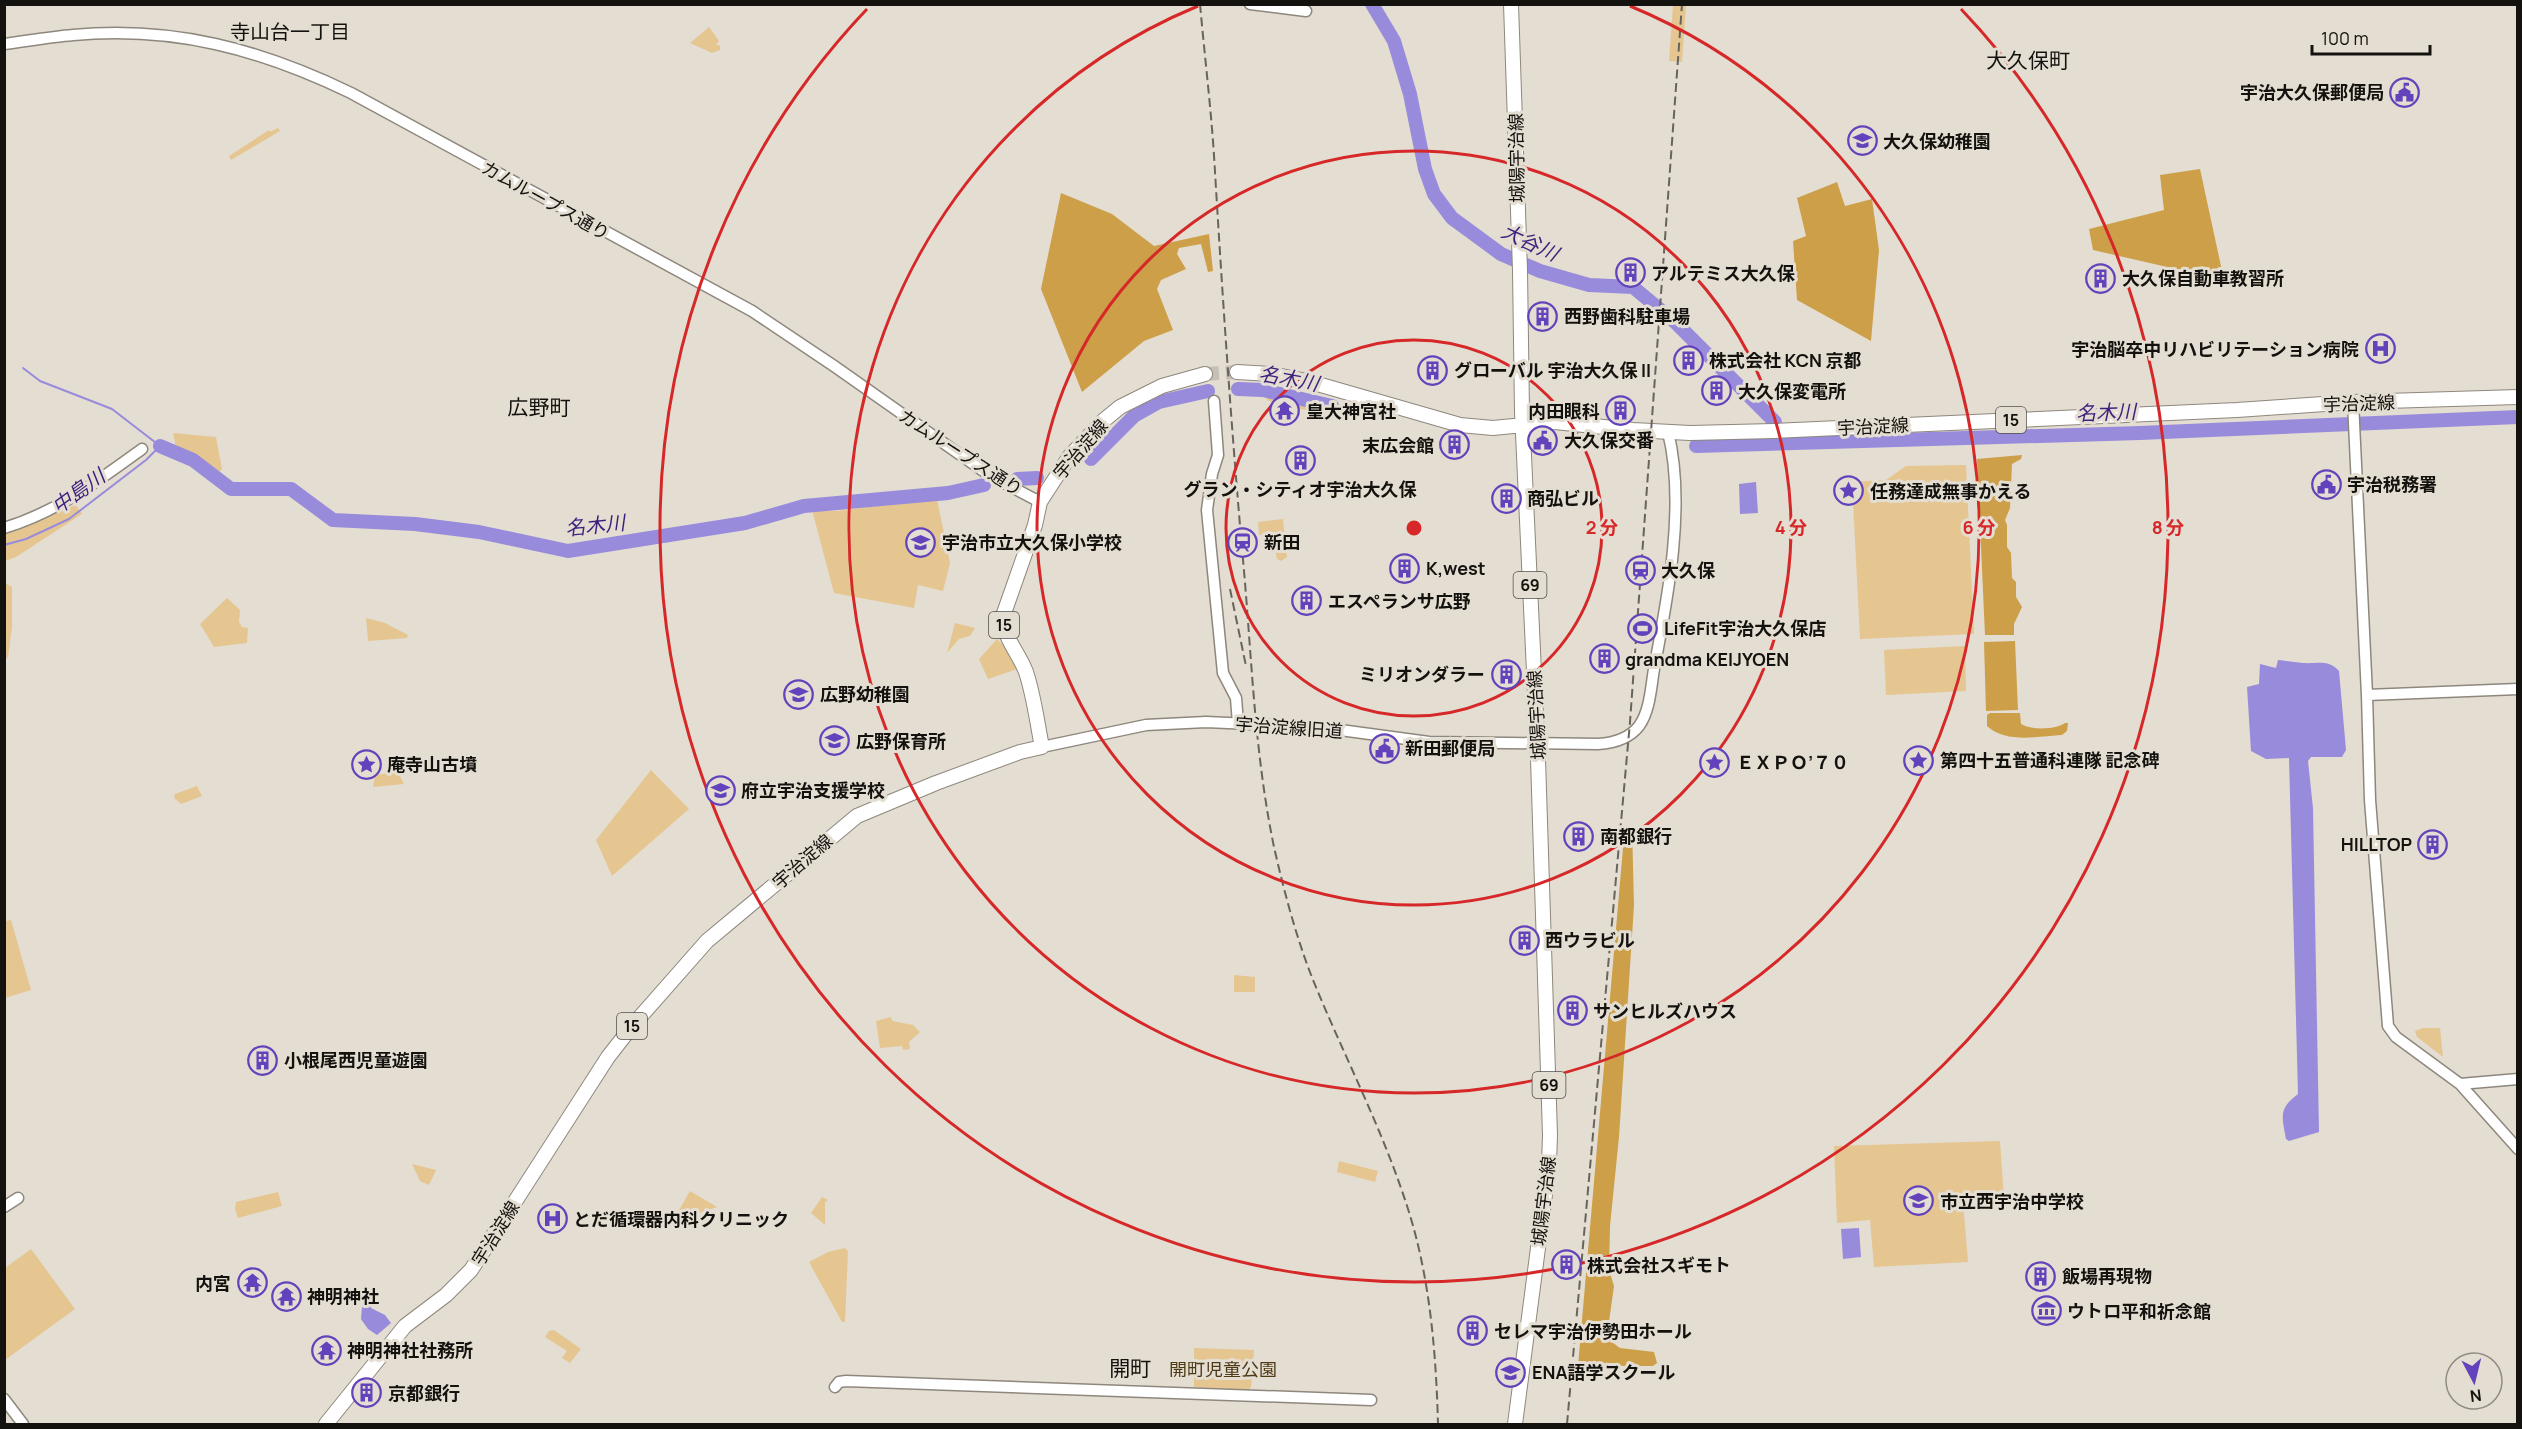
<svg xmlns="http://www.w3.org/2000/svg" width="2522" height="1429" viewBox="0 0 2522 1429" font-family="Manrope,'Noto Sans JP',sans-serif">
<rect width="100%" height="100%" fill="#e4ddd2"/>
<path fill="#e5c691" d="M 1673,5 L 1686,5 L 1682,62 L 1669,61 Z
M 709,27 L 719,41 L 716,44 L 720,46 L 720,50 L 712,53 L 690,43 Z
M 278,128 L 280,131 L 231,160 L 229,156 L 269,130 L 270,132 Z
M 1265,394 L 1331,409 L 1331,413 L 1336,415 L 1335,417 L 1272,402 L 1267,400 Z
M 173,433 L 216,437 L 222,469 L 216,475 L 194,457 L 176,448 Z
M 1966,465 L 1974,634 L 1860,639 L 1852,482 L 1886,480 L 1906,466 Z
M 937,499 L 950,563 L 943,591 L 918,585 L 914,608 L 834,593 L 812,510 L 836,511 Z
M 76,505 L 82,514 L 16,557 L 5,561 L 5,534 Z
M 1283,519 L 1287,557 L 1281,561 L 1277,559 L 1275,549 L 1270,550 L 1268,552 L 1266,551 L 1264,535 L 1259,535 L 1258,522 Z
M 5,583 L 12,587 L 12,627 L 8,657 L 5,660 Z
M 227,598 L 240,610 L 239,622 L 242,627 L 248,628 L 247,643 L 214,647 L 200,624 Z
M 366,618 L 385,623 L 408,635 L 407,638 L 368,641 Z
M 955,623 L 975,628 L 970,636 L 959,639 L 947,653 Z
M 997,639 L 1007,649 L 1017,669 L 988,679 L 979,659 Z
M 1965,646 L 1966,691 L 1886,695 L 1884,650 Z
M 651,770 L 689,809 L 612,876 L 596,840 Z
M 398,772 L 404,784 L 373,787 L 375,775 Z
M 197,786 L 202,796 L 181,804 L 174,798 L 175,794 Z
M 11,920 L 31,990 L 5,998 L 5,921 Z
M 1234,975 L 1255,977 L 1255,992 L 1234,992 Z
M 891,1017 L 892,1021 L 913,1025 L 920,1032 L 909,1042 L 910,1049 L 903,1050 L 902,1046 L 880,1048 L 876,1021 Z
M 2423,1028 L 2440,1028 L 2443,1057 L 2417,1037 L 2415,1031 Z
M 2000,1141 L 2004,1198 L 1963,1202 L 1968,1262 L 1874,1267 L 1870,1220 L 1837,1223 L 1834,1146 Z
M 1339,1161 L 1378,1171 L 1375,1182 L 1337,1172 Z
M 412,1164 L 436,1170 L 429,1185 L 420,1181 Z
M 690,1191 L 717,1207 L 688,1217 L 678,1212 Z
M 278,1192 L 282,1206 L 238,1218 L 235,1209 L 236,1202 Z
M 822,1197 L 828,1200 L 825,1202 L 825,1225 L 811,1213 Z
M 845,1248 L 848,1251 L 845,1322 L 842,1322 L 809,1262 L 828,1252 Z
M 31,1249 L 75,1309 L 5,1360 L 5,1268 Z
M 554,1330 L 581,1349 L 570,1363 L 562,1358 L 567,1351 L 545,1337 L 549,1331 Z
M 1194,1348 L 1254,1350 L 1251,1387 L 1249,1390 L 1194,1387 Z"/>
<path fill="#cd9f49" d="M 2200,169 L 2224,280 L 2093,250 L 2089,229 L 2164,210 L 2160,175 Z
M 1837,182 L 1845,206 L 1872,199 L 1879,250 L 1871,341 L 1797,300 L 1793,241 L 1806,236 L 1797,198 Z
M 1061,193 L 1112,214 L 1154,246 L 1209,234 L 1213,271 L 1208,272 L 1201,244 L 1179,248 L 1177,254 L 1186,269 L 1161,280 L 1157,289 L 1173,330 L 1144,341 L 1082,392 L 1041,289 Z
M 2022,455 L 2021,459 L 2012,464 L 2010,508 L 2005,520 L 2007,525 L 2007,547 L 2011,553 L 2012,578 L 2016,582 L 2016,597 L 2022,607 L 2014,624 L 2014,635 L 1985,635 L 1977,459 Z
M 2015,641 L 2018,710 L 1986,711 L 1984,642 Z
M 1990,713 L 2020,713 L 2021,724 C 2030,730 2056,730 2065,723 L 2068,723 L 2067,731 L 2062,735 C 2038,736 2007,744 1987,726 L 1987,715 Z
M 1625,825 L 1632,826 L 1634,905 L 1619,1137 L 1610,1226 L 1609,1270 L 1614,1286 L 1608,1329 L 1609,1340 L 1620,1348 L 1654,1352 L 1657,1363 L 1653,1366 L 1578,1366 Z"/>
<path fill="#988bdb" d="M 1756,482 L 1758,513 L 1740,514 L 1739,484 Z
M 2278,660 C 2287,661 2295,662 2303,663 C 2318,664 2328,659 2339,671 L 2346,750 L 2342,757 L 2311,757 L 2308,761 L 2313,808 L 2319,1132 L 2289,1141 L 2286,1139 C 2282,1116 2278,1109 2298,1094 L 2289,758 L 2266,759 L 2251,751 L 2247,687 L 2259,684 L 2260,664 L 2276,668 Z
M 1859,1228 L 1861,1257 L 1843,1259 L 1841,1229 Z
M 369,1300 L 371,1308 L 385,1315 L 391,1323 L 377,1335 L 368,1329 L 361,1319 L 362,1306 Z"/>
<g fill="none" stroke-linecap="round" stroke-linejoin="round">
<path stroke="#988bdb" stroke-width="2" d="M 4,545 L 26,539 L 69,519 L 146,460 L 160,446 L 112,409 L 40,381 L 23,368"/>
<path stroke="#988bdb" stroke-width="14" d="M 1372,4 L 1394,41 L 1410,94 L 1425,169 L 1434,194 L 1452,218 L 1501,254 L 1540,271 L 1589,285 L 1633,287 L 1676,323 L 1775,422
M 1238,389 L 1263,390 L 1332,406
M 160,446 L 193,460 L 231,489 L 291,489 L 333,520 L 415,524 L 479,532 L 568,551 L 745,523 L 804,506 L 948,493 L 984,485
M 1696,446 L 2140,433 L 2518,417
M 1091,459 L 1134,416 L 1159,402 L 1208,391
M 1017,479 L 1037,478"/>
<path stroke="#c5bfb5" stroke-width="14" stroke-dasharray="14 7" stroke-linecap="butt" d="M 1205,374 L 1237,372"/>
<defs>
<path id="tertiary" d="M 1250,4 L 1306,11
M 4,44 C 27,41 50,37 73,35 C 174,26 260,49 351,93 L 752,311 L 834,366 L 989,475 L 1040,502
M 1214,401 L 1218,455 L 1212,474 L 1207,510 L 1223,673 L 1236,698 L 1238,723
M 2353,402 L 2367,695 L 2370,800 L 2388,1026 L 2396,1037 L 2460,1084 L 2518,1149
M 4,528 C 57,512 98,481 142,449
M 2367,695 L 2518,689
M 1042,747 L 1146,725 L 1206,722 L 1318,727 L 1429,742 L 1598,744 C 1614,743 1629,739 1639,726 C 1650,711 1651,687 1654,669 C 1668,597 1686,504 1668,432
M 2460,1084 L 2518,1079
M 4,1207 L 18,1198
M 835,1387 L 839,1382 L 846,1381 L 1371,1400
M 4,1399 L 23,1424"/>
<path id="primary" d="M 1511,4 L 1520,270 L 1522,412 L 1538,759 L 1550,1135 L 1549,1164 L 1515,1424
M 1237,372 L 1271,374 L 1307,381 L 1460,425 L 1493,428 L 1555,422 L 1633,430 L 1690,433 L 1774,431 L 2237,410 L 2353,402 L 2518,397
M 326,1424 L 405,1326 L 446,1295 L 471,1270 L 608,1057 L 633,1025 L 707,941 L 857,816 L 936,783 L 1020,752 L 1042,747 C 1037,722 1034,696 1026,672 C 1018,651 1004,640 1003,616 L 1035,525 L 1040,502 L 1069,457 L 1103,421 L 1120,407 L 1162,386 L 1205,374"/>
</defs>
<use href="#tertiary" stroke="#8e877d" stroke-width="13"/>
<use href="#primary" stroke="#8e877d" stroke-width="16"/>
<use href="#tertiary" stroke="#fff" stroke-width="10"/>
<use href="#primary" stroke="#fff" stroke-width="14"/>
<path stroke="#68645d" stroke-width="2" stroke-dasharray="9 4.5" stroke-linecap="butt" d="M 1200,4 C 1205,60 1212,116 1215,172 C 1223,305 1232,438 1244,571 C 1252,663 1255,756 1274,847 C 1284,891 1296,937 1313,980 C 1344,1056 1383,1130 1408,1209 C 1430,1278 1436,1352 1438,1424
M 1230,589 L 1246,666
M 1567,1424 L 1630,722 L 1682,4"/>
</g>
<g fill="none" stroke="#d62828" stroke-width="3">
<circle cx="1414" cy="528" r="188"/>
<circle cx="1414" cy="528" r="377"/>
<path d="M1630 6A565 565 0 1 1 1198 6"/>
<path d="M1961 9A754 754 0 1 1 867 9"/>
</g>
<defs>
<symbol id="civic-ring" viewBox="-11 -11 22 22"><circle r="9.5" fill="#e4ddd2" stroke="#6343bb" stroke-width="1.5"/><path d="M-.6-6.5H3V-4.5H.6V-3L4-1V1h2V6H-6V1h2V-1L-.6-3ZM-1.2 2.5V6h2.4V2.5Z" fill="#6343bb"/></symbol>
<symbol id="school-ring" viewBox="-11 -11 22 22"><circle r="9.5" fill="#e4ddd2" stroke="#6343bb" stroke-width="1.5"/><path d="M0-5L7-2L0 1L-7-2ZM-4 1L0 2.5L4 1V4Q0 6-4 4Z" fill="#6343bb"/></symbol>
<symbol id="building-ring" viewBox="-11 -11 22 22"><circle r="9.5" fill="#e4ddd2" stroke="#6343bb" stroke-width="1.5"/><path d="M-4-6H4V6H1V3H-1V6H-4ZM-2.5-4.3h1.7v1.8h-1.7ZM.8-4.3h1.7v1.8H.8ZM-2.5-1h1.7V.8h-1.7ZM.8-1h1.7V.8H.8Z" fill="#6343bb"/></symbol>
<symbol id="hospital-ring" viewBox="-11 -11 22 22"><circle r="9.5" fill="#e4ddd2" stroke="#6343bb" stroke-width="1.5"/><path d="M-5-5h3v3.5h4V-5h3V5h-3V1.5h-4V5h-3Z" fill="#6343bb"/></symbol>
<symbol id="temple-ring" viewBox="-11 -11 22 22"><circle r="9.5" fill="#e4ddd2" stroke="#6343bb" stroke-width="1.5"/><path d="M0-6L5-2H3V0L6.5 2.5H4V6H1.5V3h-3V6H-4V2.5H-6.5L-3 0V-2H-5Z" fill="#6343bb"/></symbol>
<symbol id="sight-ring" viewBox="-11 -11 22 22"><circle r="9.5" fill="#e4ddd2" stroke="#6343bb" stroke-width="1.5"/><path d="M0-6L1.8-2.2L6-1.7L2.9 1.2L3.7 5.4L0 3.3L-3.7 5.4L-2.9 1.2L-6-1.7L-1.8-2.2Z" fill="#6343bb"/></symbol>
<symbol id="station-ring" viewBox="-11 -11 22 22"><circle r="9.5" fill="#e4ddd2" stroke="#6343bb" stroke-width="1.5"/><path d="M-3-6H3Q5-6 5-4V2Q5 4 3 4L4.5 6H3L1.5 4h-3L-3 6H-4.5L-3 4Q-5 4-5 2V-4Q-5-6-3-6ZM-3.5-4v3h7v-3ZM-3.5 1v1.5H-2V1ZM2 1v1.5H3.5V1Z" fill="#6343bb"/></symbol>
<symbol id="stadium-ring" viewBox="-11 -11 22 22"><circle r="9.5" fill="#e4ddd2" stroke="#6343bb" stroke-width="1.5"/><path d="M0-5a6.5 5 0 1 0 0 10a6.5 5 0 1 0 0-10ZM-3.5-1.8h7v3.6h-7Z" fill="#6343bb"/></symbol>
<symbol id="museum-ring" viewBox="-11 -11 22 22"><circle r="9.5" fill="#e4ddd2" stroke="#6343bb" stroke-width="1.5"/><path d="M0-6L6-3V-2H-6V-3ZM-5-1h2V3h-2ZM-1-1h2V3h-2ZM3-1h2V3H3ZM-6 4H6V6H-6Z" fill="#6343bb"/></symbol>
</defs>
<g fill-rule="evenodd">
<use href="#civic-ring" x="2388" y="76" width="33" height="33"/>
<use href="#school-ring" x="1846" y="124" width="33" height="33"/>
<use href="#building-ring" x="1614" y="256" width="33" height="33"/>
<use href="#building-ring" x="2084" y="262" width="33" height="33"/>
<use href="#building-ring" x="1526" y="300" width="33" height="33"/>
<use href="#hospital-ring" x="2364" y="332" width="33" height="33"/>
<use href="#building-ring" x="1672" y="344" width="33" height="33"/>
<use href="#building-ring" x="1416" y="354" width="33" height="33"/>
<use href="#building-ring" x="1700" y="374" width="33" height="33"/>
<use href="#temple-ring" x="1268" y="394" width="33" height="33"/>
<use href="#building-ring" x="1604" y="394" width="33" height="33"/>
<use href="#civic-ring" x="1526" y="424" width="33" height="33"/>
<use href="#building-ring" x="1438" y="428" width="33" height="33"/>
<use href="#building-ring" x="1284" y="444" width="33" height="33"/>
<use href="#civic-ring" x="2310" y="468" width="33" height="33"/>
<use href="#sight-ring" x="1832" y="474" width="33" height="33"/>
<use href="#building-ring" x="1490" y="482" width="33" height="33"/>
<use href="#school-ring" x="904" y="526" width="33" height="33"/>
<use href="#station-ring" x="1226" y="526" width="33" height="33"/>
<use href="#building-ring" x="1388" y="552" width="33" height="33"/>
<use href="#station-ring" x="1624" y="554" width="33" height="33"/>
<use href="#building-ring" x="1290" y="584" width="33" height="33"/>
<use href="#stadium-ring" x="1626" y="612" width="33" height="33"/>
<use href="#building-ring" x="1588" y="642" width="33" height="33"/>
<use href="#building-ring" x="1490" y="658" width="33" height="33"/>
<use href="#school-ring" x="782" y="678" width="33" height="33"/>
<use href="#school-ring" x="818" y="724" width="33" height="33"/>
<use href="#civic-ring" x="1368" y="732" width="33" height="33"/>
<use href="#sight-ring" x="1902" y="744" width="33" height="33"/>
<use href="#sight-ring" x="1698" y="746" width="33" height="33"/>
<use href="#sight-ring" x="350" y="748" width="33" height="33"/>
<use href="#school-ring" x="704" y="774" width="33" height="33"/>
<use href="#building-ring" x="1562" y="820" width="33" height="33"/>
<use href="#building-ring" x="2416" y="828" width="33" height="33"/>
<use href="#building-ring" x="1508" y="924" width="33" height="33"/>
<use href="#building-ring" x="1556" y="994" width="33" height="33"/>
<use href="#building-ring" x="246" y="1044" width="33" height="33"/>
<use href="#school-ring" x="1902" y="1184" width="33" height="33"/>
<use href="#hospital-ring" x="536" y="1202" width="33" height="33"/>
<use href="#building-ring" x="1550" y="1248" width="33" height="33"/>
<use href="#building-ring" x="2024" y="1260" width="33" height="33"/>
<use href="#temple-ring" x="236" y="1266" width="33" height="33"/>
<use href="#temple-ring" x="270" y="1280" width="33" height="33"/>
<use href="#museum-ring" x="2030" y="1294" width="33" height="33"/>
<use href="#building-ring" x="1456" y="1314" width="33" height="33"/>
<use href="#temple-ring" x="310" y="1334" width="33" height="33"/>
<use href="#school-ring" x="1494" y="1356" width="33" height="33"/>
<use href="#building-ring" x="350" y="1376" width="33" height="33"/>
</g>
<g text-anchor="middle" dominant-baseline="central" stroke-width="6" stroke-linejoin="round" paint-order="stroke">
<g fill="#e4ddd2" stroke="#524f49" stroke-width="1.5">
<rect x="1996" y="407" width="30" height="26" rx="4.5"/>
<rect x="1513.5" y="572" width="33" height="26" rx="4.5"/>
<rect x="989" y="612" width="30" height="26" rx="4.5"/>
<rect x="617" y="1013" width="30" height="26" rx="4.5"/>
<rect x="1532.5" y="1072" width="33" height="26" rx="4.5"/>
</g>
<g font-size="16" font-weight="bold" fill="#14120e">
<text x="2011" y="420">15</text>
<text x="1530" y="585">69</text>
<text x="1004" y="625">15</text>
<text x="632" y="1026">15</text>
<text x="1549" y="1085">69</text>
</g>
<g font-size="18" font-weight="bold" fill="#14120e" stroke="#e4ddd2" text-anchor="start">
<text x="2384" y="92" text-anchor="end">宇治大久保郵便局</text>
<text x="1883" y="141">大久保幼稚園</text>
<text x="1651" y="273">アルテミス大久保</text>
<text x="2122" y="278">大久保自動車教習所</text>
<text x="1564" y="316">西野歯科駐車場</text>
<text x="2359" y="349" text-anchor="end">宇治脳卒中リハビリテーション病院</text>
<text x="1709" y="360">株式会社 KCN 京都</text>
<text x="1454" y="370">グローバル 宇治大久保 II</text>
<text x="1738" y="391">大久保変電所</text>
<text x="1306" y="411">皇大神宮社</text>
<text x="1600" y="411" text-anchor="end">内田眼科</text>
<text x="1564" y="440">大久保交番</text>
<text x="1434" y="445" text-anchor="end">末広会館</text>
<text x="2347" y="484">宇治税務署</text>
<text x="1300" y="489" text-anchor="middle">グラン・シティオ宇治大久保</text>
<text x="1870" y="491">任務達成無事かえる</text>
<text x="1527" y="498">商弘ビル</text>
<text x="942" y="542">宇治市立大久保小学校</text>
<text x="1264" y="542">新田</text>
<text x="1426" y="568">K,west</text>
<text x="1661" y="570">大久保</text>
<text x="1328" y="601">エスペランサ広野</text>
<text x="1664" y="628">LifeFit宇治大久保店</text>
<text x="1625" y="659">grandma KEIJYOEN</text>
<text x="1485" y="674" text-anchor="end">ミリオンダラー</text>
<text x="820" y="694">広野幼稚園</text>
<text x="856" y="741">広野保育所</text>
<text x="1405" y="748">新田郵便局</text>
<text x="1940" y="760">第四十五普通科連隊 記念碑</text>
<text x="1736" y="762">ＥＸＰＯ’７０</text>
<text x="387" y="764">庵寺山古墳</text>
<text x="741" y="790">府立宇治支援学校</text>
<text x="1600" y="836">南都銀行</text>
<text x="2412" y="844" text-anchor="end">HILLTOP</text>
<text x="1545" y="940">西ウラビル</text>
<text x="1593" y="1011">サンヒルズハウス</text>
<text x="284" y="1060">小根尾西児童遊園</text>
<text x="1940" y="1201">市立西宇治中学校</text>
<text x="573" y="1219">とだ循環器内科クリニック</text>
<text x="1587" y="1265">株式会社スギモト</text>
<text x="2062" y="1276">飯場再現物</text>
<text x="231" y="1283" text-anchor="end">内宮</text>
<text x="307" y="1296">神明神社</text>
<text x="2067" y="1311">ウトロ平和祈念館</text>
<text x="1494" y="1331">セレマ宇治伊勢田ホール</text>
<text x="347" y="1350">神明神社社務所</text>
<text x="1532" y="1372">ENA語学スクール</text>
<text x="388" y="1393">京都銀行</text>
</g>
<g font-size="18" fill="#14120e" stroke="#e4ddd2">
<text transform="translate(1516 158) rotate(-91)">城陽宇治線</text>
<text transform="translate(546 200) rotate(29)">カムループス通り</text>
<text transform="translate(2359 403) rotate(-2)">宇治淀線</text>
<text transform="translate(1873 426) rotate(-3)">宇治淀線</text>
<text transform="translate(1080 449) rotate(-49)">宇治淀線</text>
<text transform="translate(961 452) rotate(33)">カムループス通り</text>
<text transform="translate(1536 715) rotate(-93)">城陽宇治線</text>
<text transform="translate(1289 727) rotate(4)">宇治淀線旧道</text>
<text transform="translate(802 861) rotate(-41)">宇治淀線</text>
<text transform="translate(1543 1201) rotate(-83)">城陽宇治線</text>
<text transform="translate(495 1233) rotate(-58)">宇治淀線</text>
</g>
<g font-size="18" fill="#4e3a16" stroke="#e4ddd2">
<text x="1223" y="1369">開町児童公園</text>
</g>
<g font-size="20" fill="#14120e" stroke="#e4ddd2">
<text x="290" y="31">寺山台一丁目</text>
</g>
<g font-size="20" font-style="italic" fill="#3c1f7c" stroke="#e4ddd2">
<text transform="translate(1530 242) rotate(25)">大谷川</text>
<text transform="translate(1289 378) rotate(11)">名木川</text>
<text transform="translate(2106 412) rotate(-2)">名木川</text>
<text transform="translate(78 491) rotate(-36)">中島川</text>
<text transform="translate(595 525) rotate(-6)">名木川</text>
</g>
<g font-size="21" fill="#14120e" stroke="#e4ddd2">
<text x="2028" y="60">大久保町</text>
<text x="539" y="407">広野町</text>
<text x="1130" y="1368">開町</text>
</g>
</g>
<circle cx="1414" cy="528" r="9" fill="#d62828" stroke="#e4ddd2" stroke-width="3"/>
<g font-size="18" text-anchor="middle" font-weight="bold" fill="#d62828" stroke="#e4ddd2" stroke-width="6" stroke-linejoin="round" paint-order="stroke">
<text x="1602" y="534">2 分</text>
<text x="1791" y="534">4 分</text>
<text x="1979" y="534">6 分</text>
<text x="2168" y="534">8 分</text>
</g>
<rect width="2522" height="1429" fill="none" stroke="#14120e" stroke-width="12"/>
<g transform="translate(2474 1381) rotate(173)"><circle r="28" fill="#e4ddd2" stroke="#918c84" stroke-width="1.5"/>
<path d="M0-4.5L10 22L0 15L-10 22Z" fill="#6343bb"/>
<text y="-9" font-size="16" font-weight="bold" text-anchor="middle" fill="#14120e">N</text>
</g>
<path d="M2312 45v9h118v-9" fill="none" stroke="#14120e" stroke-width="3"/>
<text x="2321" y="45" font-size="18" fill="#14120e" stroke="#e4ddd2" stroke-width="4.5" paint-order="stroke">100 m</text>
</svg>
